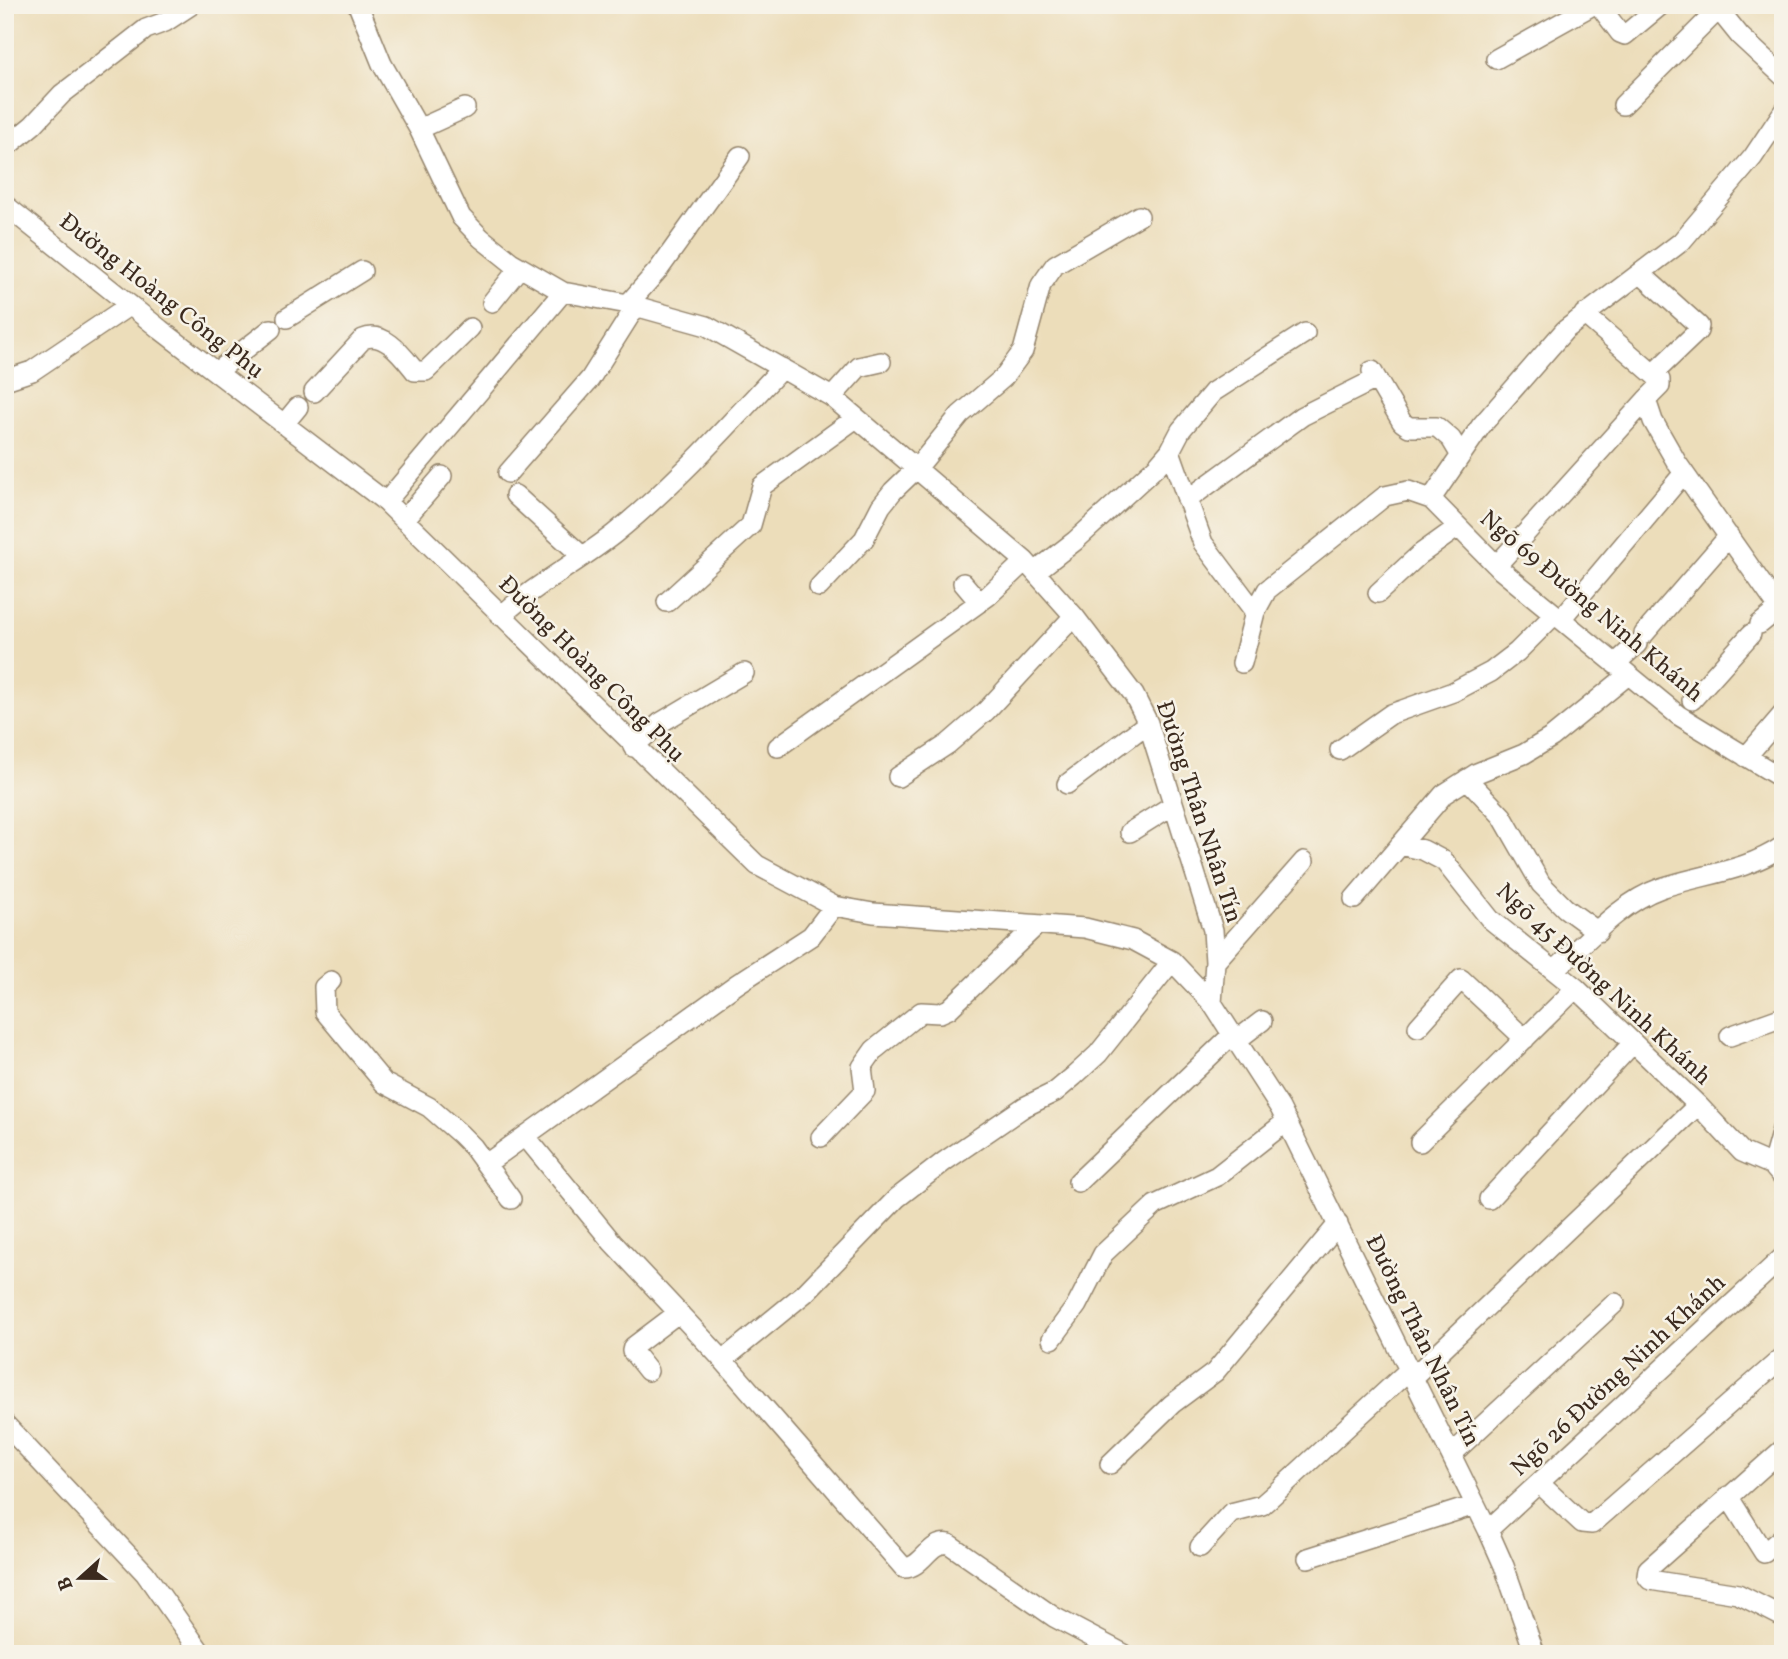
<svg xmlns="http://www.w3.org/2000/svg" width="1788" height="1659" viewBox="0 0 1788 1659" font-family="Vollkorn,serif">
<rect width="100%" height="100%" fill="#f7f3e8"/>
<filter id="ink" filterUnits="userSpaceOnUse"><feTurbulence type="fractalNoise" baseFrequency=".0143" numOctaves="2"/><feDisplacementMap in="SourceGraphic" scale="14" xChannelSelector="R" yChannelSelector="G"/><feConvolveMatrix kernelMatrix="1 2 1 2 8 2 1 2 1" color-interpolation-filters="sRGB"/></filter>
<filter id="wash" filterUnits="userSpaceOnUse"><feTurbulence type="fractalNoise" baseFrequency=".00686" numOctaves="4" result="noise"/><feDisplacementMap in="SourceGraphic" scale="28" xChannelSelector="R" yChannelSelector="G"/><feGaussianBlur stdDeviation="1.57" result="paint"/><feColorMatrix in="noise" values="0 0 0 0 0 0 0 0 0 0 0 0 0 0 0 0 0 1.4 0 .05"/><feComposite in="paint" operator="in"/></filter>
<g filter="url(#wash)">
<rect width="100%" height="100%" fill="#ecddba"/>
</g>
<g filter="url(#ink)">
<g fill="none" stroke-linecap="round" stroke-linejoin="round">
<defs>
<path id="minor" d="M 358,5 L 382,64 L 419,129 L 461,217 L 481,238 L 511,262 L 563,292 L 628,304 L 707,326 L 832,397 L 1025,561 L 1074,616 L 1134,695 L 1148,723 L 1213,930 L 1215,962 L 1212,1003 L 1280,1108 L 1488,1530 L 1504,1566 L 1535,1654
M 1599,5 L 1620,33 L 1625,35 L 1661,5
M 1715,5 L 1740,36 L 1783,76
M 1496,59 L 1593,5
M 1623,105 L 1718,10
M 419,129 L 465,108
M 5,148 L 33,125 L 62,94 L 96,68 L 146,29 L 165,22 L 191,5
M 5,205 L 161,330 L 386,502 L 757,865 L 834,906 L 873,913 L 1085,928 L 1133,940 L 1172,961 L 1212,1003
M 1640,273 L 1699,326 L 1698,331 L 1653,374
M 492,302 L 520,267
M 628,304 L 659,269 L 740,156
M 1584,314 L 1660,380 L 1660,386 L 1646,400 L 1653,421 L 1677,463 L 1783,614
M 287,318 L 362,271
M 1372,371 L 1402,422 L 1409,427 L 1437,427 L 1451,439 L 1460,454
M 216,372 L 271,329
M 5,380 L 32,371 L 130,305
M 314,392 L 363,339 C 384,330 402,355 415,371 L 426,371 L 470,328
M 832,397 L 859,367 L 881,362
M 284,424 L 298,407
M 1170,451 L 1203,543 L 1255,612
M 508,473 L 590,379 L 636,306
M 515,495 L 582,556
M 1431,499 L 1481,426 L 1565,330 L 1681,242 L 1753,157 L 1783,112
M 1187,500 L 1302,416 L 1376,379
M 386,502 L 563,292
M 404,520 L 442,476
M 1497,565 L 1646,400
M 1035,572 L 1075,541 L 1157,466 L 1170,451 L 1181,430 L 1213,392 L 1305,333
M 963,583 L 979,602
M 819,587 L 864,539 L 881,506 L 893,491 L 917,468 L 960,415 L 1003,378 L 1023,351 L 1041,285 L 1055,265 L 1139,216
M 1378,593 L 1419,555 L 1458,527
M 667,602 L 751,525 L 762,486 L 856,418
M 501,616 C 536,584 577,563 614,534 C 675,485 728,425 782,368
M 1561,619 L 1684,473
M 1760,624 L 1771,615 L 1783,613
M 1644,634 L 1729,536
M 1242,663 L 1255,612 L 1267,590 L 1385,496 L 1408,491 L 1431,499 L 1502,571 L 1678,715 L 1783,779
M 1615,664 L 1637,644
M 1692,700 L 1751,634
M 633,747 L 660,723 L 744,673
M 778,747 L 988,596 L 1025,561
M 1340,750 L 1391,714 L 1453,692 L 1491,672 L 1517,652 L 1555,614
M 1746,757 L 1783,714
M 898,777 L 948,744 L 986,711 L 1074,616
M 1467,779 L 1502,816 L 1541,884 L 1565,908 L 1598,932
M 1067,784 L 1148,723
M 1130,832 L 1173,805
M 1400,845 L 1423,850 L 1444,861 L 1490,919 L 1576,988 L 1698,1105 L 1742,1152 L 1772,1165
M 1354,899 L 1444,794 L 1477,773 L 1524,754 L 1552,737 L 1628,675
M 1215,962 L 1304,861
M 1555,970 C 1586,942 1621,902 1661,888 C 1703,874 1745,872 1783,846
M 331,981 L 324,987 L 325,1012 L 384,1083 L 429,1107 L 460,1134 L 473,1147 L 511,1199
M 1418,1027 L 1461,979 L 1525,1039
M 1730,1036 L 1783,1017
M 1237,1040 L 1262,1021
M 1783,1126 L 1772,1165 L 1783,1178
M 526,1137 L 612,1242 L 723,1360 L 904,1568 C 923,1568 929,1540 949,1544 L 1054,1617 L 1124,1654
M 821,1137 L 865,1091 L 862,1067 L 874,1050 L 921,1012 L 940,1013 L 949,1009 L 1037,925
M 1420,1142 L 1576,988
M 486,1164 L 737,984 L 811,936 L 834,906
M 1078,1182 L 1233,1034
M 1489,1199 L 1633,1043
M 1052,1339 L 1077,1305 L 1103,1254 L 1155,1205 L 1217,1176 L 1287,1121
M 723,1360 L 805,1293 L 897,1198 L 945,1161 L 1024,1107 L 1055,1092 L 1074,1076 L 1098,1054 L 1172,961
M 648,1371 L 632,1351 L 633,1347 L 678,1313
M 1413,1377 L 1698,1105
M 5,1424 L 145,1573 L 202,1654
M 1783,1449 L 1648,1569 L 1647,1576 L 1650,1580 L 1738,1594 L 1783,1617
M 1451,1455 L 1615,1303
M 1110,1464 L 1172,1404 L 1215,1372 L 1338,1224
M 1539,1483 L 1582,1523 L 1592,1524 L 1783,1357
M 1728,1496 L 1764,1553 L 1783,1537
M 1488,1530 L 1783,1257
M 1200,1547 L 1231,1513 L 1262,1505 L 1270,1498 L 1409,1370
M 1308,1558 L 1475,1505"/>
</defs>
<use href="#minor" stroke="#94846c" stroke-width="22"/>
<use href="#minor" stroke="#fff" stroke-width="19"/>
</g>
</g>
<g text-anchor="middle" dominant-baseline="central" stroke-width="5" stroke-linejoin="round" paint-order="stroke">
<g font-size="24" fill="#3b2a1e" stroke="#f7f3e8">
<text transform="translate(161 297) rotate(38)">Đường Hoàng Công Phụ</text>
<text transform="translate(1591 607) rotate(40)">Ngõ 69 Đường Ninh Khánh</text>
<text transform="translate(591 670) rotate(45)">Đường Hoàng Công Phụ</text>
<text transform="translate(1198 812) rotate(72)">Đường Thân Nhân Tín</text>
<text transform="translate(1603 985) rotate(43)">Ngõ 45 Đường Ninh Khánh</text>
<text transform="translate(1422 1341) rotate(64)">Đường Thân Nhân Tín</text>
<text transform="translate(1619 1376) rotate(-43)">Ngõ 26 Đường Ninh Khánh</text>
</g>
</g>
<rect width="1788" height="1659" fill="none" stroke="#f7f3e8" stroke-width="28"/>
<g transform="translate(80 1578) rotate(249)" stroke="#f7f3e8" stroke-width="5" paint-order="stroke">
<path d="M0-5L12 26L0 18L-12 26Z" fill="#3b2a1e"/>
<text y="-10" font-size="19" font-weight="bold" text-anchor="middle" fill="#3b2a1e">B</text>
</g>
</svg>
